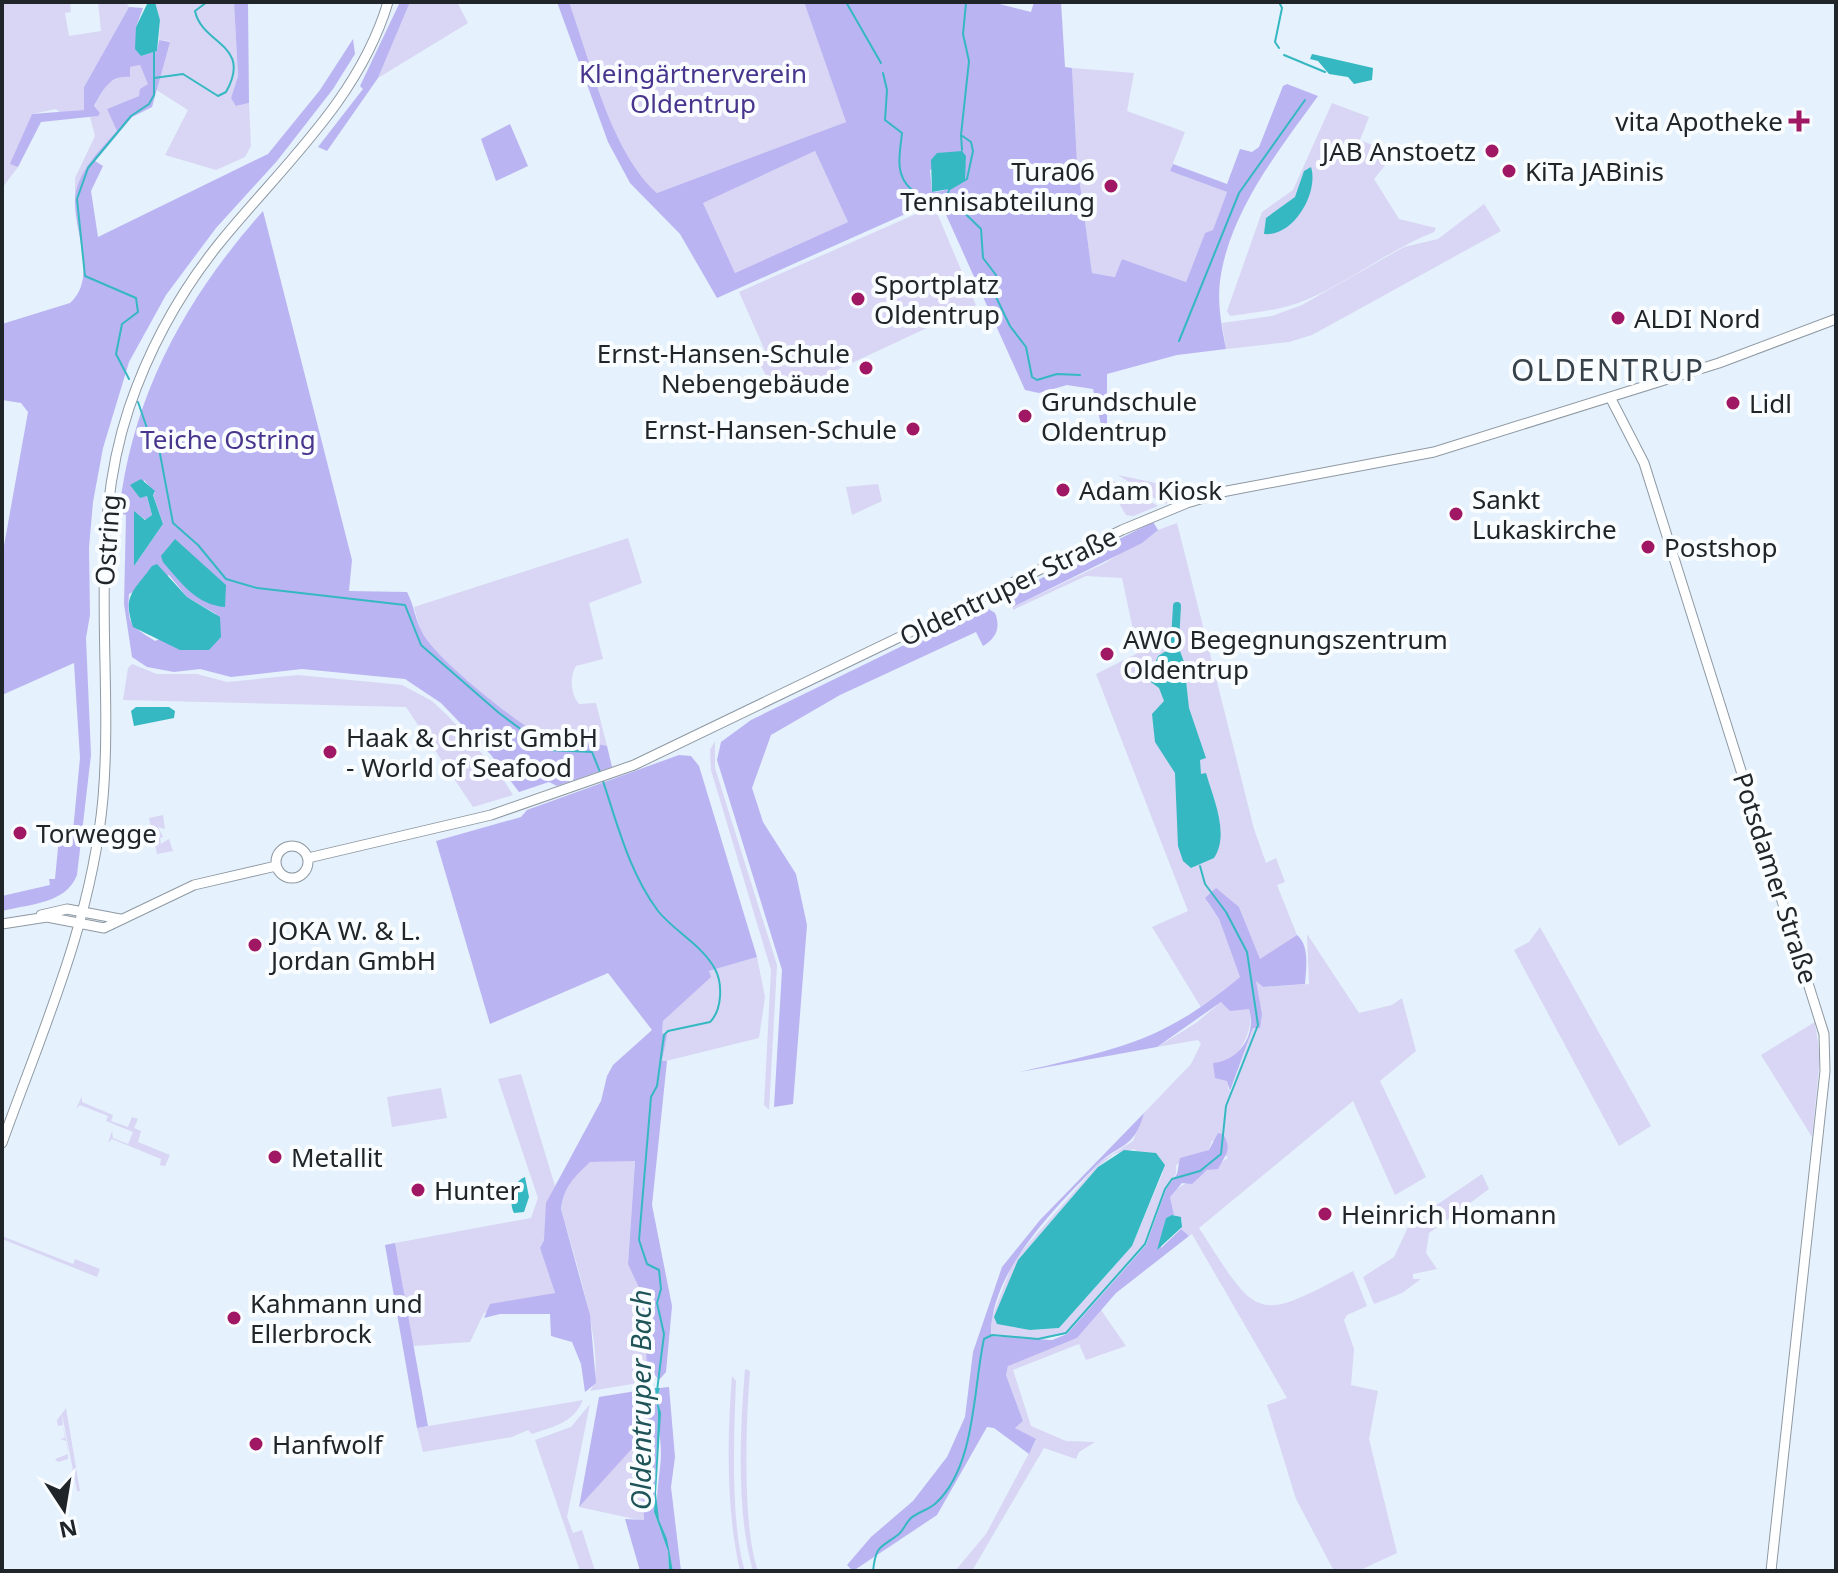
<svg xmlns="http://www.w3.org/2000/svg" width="1838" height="1573" viewBox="0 0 1838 1573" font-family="'Noto Sans',sans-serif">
<rect width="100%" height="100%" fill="#e5f1fc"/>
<path fill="#d8d6f4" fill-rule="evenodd" d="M 2,2 L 70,2 L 71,12 L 65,13 L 69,36 L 101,31 L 98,2 L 126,2 L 129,7 L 84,87 L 84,110 L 61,113 L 56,109 L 32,114 L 11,164 L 18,167 L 2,188 Z
M 155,2 L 234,2 L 238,76 L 231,98 L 237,106 L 249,103 L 251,146 L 245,157 L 216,170 L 165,155 L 188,110 L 155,89 L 170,41 L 159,40 L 160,20 Z
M 410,2 L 457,2 L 468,23 L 378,78 Z
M 569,2 L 804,2 L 846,122 L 657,193 C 611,152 590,60 569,2 Z
M 140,65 L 148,83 L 139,96 L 107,109 L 118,131 L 86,169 L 75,198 L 75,178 L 95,136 L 90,117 L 97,116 L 94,107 L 107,83 L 123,76 L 130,67 Z
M 1072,68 L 1134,73 L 1127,111 L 1185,132 L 1170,171 L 1227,192 L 1213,231 L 1205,233 L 1186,282 L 1122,259 L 1116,277 L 1092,273 L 1077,162 Z
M 1332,103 L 1369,117 L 1360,140 L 1394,154 L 1374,179 L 1399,219 L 1436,228 L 1434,232 C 1389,250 1352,280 1308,299 C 1284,310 1257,312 1230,316 L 1227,311 L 1262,212 L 1293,190 Z
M 815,151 L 848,222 L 735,273 L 703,203 Z
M 1484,204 L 1501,231 L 1312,335 L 1289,342 L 1226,349 L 1222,323 L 1272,316 L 1302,305 L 1404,247 L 1438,239 Z
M 934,206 L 976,305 L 779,397 L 757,360 L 766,353 L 739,292 Z
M 1118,475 L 1198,492 L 1232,485 L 1163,504 Z
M 1112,480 L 1158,506 L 1133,516 L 1126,515 L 1117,500 Z
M 878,484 L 882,501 L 852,515 L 846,487 Z
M 1177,523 L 1254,829 L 1266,863 L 1276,858 L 1285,882 L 1277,885 L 1297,935 L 1260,960 L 1239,907 L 1207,902 L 1219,919 L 1240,977 L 1202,1009 L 1152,927 L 1188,911 L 1096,674 L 1138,653 L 1122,578 L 1086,576 L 1013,610 L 1013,607 L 1105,563 L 1158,530 Z
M 628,538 L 642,583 L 589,603 L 603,659 L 576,666 C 569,677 571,695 579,704 L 596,703 L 607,746 C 590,742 573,747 558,743 C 526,736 443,664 424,636 C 419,628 417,617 414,607 Z
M 132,664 L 157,674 L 197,674 L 227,682 L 298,675 L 402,685 L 432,701 L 449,717 L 500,774 L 513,795 L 473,807 L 406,707 L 123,700 L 128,668 Z
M 715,741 L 715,768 L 777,965 L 769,1110 L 764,1105 L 771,970 L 711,770 L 710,750 Z
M 163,815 L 165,829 L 158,827 L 163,837 L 160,838 L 161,844 L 169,839 L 173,851 L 157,854 L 149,818 Z
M 1540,927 L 1651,1126 L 1619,1146 L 1514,950 L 1529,942 Z
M 1307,934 L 1359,1013 L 1392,1005 L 1402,998 L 1416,1051 L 1380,1081 L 1426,1177 L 1395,1195 L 1353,1101 L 1199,1228 C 1259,1321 1255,1323 1353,1271 L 1367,1306 L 1347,1315 L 1344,1320 L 1354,1349 L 1351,1385 L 1378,1391 L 1369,1439 L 1397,1553 L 1358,1571 L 1334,1571 L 1296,1499 L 1267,1405 L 1287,1398 L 1192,1234 L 1189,1236 L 1181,1229 L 1182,1219 L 1174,1215 L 1170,1197 L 1173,1191 L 1228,1158 L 1212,1140 L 1209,1150 L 1176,1165 L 1176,1174 L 1165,1189 L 1145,1244 L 1066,1333 L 1038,1339 L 991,1335 L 992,1317 L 1014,1260 L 1100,1162 L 1133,1141 L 1144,1113 L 1191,1064 L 1201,1044 L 1198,1040 L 1157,1047 L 1196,1023 L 1221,1002 L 1249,1009 C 1254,1028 1243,1049 1229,1062 L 1228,1089 L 1231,1092 L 1253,1028 L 1260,1028 L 1256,981 L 1263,987 L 1309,984 ZM 1134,1149 L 1163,1172 L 1132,1246 L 1059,1328 L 1030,1330 L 1018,1260 L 1098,1167 L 1114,1154 Z
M 757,957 L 765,997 L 759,1038 L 662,1062 L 666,1035 L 662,1033 L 663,1021 L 710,977 L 709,971 Z
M 1815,1022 L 1820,1058 L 1812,1137 L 1761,1055 Z
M 521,1074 L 555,1186 C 544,1208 551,1228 540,1248 L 555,1293 L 484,1313 L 470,1342 L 413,1346 L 395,1243 L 531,1218 L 538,1198 L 498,1079 Z
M 441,1088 L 447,1118 L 392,1127 L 387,1097 Z
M 82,1096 L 82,1102 L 113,1115 L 111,1121 L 128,1127 L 132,1117 L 138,1119 L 134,1128 L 141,1131 L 138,1142 L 170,1155 L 165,1166 L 160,1165 L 161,1159 L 112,1139 L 108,1143 L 112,1131 L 113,1138 L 128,1144 L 133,1132 L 106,1121 L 108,1116 L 80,1105 L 76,1109 Z
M 635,1160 L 628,1263 L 641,1292 L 647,1365 L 656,1380 L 590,1391 C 610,1362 571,1246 561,1209 C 564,1186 574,1178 590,1162 Z
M 1482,1174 L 1489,1189 L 1429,1233 L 1426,1253 L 1437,1269 L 1413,1274 L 1413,1279 L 1421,1279 L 1402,1293 L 1374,1304 L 1363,1277 L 1394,1257 L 1410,1223 Z
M 2,1236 L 73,1264 L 75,1259 L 100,1269 L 97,1277 L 2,1239 Z
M 1101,1310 L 1126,1346 L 1086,1360 L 1079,1344 L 1013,1370 L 1031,1426 L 1066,1441 L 1095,1442 L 1079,1452 L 1076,1459 L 1044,1448 L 972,1571 L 955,1571 L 986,1534 L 1036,1440 L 1015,1428 L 1023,1421 L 1006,1375 L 1008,1365 L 1077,1338 Z
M 745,1369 L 750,1371 C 746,1419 742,1527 758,1571 L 753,1571 C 736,1512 740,1431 745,1369 Z
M 732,1376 L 736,1381 C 734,1432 730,1524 745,1571 L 740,1571 C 726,1509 727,1439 732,1376 Z
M 583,1400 C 573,1423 555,1426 532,1434 L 528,1430 L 512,1437 L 423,1452 L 417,1428 Z
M 590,1404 L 567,1517 L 573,1533 L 582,1530 L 595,1571 L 580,1571 L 535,1440 L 571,1427 Z
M 66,1408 L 80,1491 L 77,1491 L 62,1414 C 62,1428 69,1444 68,1459 L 58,1462 L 55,1459 L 68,1454 L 66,1441 L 60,1439 L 65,1438 L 63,1425 L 58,1426 L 57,1420 Z
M 638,1441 L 644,1521 L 579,1507 Z"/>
<path fill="#bab4f2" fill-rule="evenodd" d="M 234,2 L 248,2 L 249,103 L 236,106 L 231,98 L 238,76 Z
M 400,2 L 410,2 L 378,78 L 327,151 L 318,147 L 363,89 L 360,86 Z
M 557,2 L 569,2 C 590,60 611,152 657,193 L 846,122 L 804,2 L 992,2 L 1031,12 L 1034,2 L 1061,2 L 1065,67 L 1072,68 L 1077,162 L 1092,273 L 1115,277 L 1122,259 L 1186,282 L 1205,233 L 1213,230 L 1227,192 L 1170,171 L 1173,164 L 1227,184 L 1240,149 L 1252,152 L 1259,147 L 1283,86 L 1287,84 L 1318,96 C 1279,150 1229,212 1220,281 C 1217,303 1222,328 1226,349 L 1177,355 L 1107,374 L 1107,438 L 1104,438 L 1093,389 L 1067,385 L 1039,393 L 1025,390 L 939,199 L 717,298 L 680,234 L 630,183 L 608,142 ZM 815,151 L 848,222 L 735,273 L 703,203 ZM 966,157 C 965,176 954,192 932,192 L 930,170 Z
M 129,7 L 143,8 L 136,27 L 141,56 L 157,51 L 159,40 L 170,42 L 152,107 L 132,117 L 95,161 L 103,166 L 91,191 L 98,237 L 268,154 L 320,90 L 353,39 L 355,54 L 333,89 L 277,161 L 216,228 L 166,295 L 129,362 L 103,448 L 93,502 L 89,547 L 90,615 L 86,638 L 91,755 L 77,875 C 66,904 29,904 2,911 L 2,896 L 50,885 L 49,879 L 55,879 L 60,827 L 73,831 L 80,758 L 74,663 L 2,695 L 2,557 L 28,412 L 21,403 L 2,400 L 2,324 L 70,303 C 98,278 74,233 75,200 C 76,173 100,150 117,131 L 107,109 L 139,96 L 140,89 L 148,84 L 140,65 L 130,67 L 130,77 C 110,74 103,90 94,106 L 100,113 L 98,116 L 41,122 L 18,167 L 10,164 L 32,114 L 84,110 L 84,87 Z
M 510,124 L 528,166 L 496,181 L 481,139 Z
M 263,211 L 352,560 L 349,591 L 407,592 C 414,605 415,619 422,632 C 434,658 531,737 558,743 C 574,747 590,742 607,746 L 612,767 L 557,786 L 549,782 L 519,792 L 491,755 L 441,703 L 405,679 L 302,669 L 231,677 L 200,669 L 174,672 L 147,667 L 132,657 L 124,604 L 126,515 L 119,513 C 132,395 185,299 263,211 ZM 144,480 L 155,493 L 153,494 L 163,524 L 134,566 L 134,512 L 146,520 L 152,515 L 147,496 L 141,497 ZM 169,575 L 187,597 L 216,614 L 155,641 C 130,625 127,625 129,594 Z
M 1153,522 L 1158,530 L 1142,543 L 1013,607 L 1014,592 Z
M 984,606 L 995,613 C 1001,628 996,638 983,646 L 976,632 L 840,695 L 771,735 L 752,788 L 763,822 L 796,874 L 807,925 L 793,1104 L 774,1107 L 782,970 L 717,760 L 721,742 L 751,720 Z
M 679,755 L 691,756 L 699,766 L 757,957 L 709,971 L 711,977 L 663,1021 L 662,1033 L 667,1035 L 662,1061 L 667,1061 L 652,1205 L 672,1306 L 666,1372 L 659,1380 L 647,1365 L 641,1292 L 628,1264 L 635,1161 L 590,1162 C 574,1178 564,1186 561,1209 L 590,1315 L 596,1383 L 585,1392 L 581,1364 L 572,1342 L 551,1336 L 550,1314 L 500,1314 L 484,1318 L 490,1304 L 555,1293 L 540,1248 L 544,1240 L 546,1203 L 601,1101 L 607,1076 L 613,1065 L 652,1030 L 608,973 L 490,1024 L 436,841 L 521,817 L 527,810 Z
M 1216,888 L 1239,907 L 1260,959 L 1297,935 C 1310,946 1306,968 1305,984 L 1263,987 L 1256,981 L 1262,1014 L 1260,1028 L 1253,1028 L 1230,1091 L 1227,1081 L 1215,1078 L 1213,1063 C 1239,1061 1257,1035 1249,1009 L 1230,1011 L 1221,1002 L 1157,1047 L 1020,1072 C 1116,1049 1162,1043 1240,977 L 1219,919 L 1205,898 Z
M 1144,1113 C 1134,1150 1119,1143 1097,1165 C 1055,1208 989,1273 991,1336 L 1052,1340 L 1067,1334 L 1146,1245 L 1166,1189 L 1177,1174 L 1180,1158 L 1209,1150 L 1218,1133 L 1223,1134 C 1233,1150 1225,1155 1218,1169 L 1207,1170 L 1192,1184 L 1182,1183 L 1170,1197 L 1174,1215 L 1166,1218 L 1161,1248 L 1181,1229 L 1189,1236 L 1116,1293 L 1077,1338 L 1008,1366 L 1006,1375 L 1023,1421 L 1015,1428 L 1036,1439 L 1029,1454 L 994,1428 L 987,1427 L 937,1515 L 853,1571 L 847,1565 L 871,1537 L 913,1501 L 947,1457 L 965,1417 L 973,1352 L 1002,1267 L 1040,1220 Z
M 395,1243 L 428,1426 L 417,1428 L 385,1245 Z
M 669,1387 L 675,1457 L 671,1487 L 681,1571 L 673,1571 C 670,1552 661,1536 658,1517 C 655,1496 660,1477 661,1455 C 661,1435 655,1406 660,1388 Z
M 655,1388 L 658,1414 L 654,1512 L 668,1551 L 669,1571 L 640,1571 L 625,1519 L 644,1520 L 638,1442 L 579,1507 L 599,1397 Z"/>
<path fill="#35b8c1" d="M 148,2 L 155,2 L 160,20 L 157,51 L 141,56 L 135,49 L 136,27 Z
M 1312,54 L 1373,68 L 1372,80 L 1354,84 L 1348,77 L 1329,74 L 1318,61 L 1310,59 Z
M 962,151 L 966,156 L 965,180 L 949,189 L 932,192 L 931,160 L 937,153 Z
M 1311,167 C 1319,192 1294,237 1264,234 L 1266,218 L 1295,197 L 1304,171 Z
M 141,479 L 155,491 L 153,495 L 163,524 L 134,566 L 134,511 L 145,520 L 152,515 L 147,496 L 140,498 L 130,485 Z
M 175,539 L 226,585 L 225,607 C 197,605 181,583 163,562 L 161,556 Z
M 157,564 L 187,597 L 220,617 L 221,637 L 209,650 L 180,650 L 133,627 C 122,595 134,591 152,566 Z
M 1168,650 L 1180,651 L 1184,662 L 1189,708 L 1206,758 L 1200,760 L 1201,774 L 1206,773 C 1213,798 1230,834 1214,858 L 1191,868 L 1183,861 L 1178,846 L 1175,773 L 1155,742 L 1152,714 L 1164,701 L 1159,688 L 1148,680 L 1158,656 Z
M 136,707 L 169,707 L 175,711 L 174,718 L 134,726 L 131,711 Z
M 1124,1150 L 1156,1153 L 1165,1165 L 1132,1246 L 1059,1328 L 1030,1330 L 997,1324 L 994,1317 L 1018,1260 L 1098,1167 Z
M 525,1177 L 529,1197 L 524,1212 L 514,1213 C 508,1202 513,1181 525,1177 Z
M 1172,1215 L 1181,1217 L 1182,1227 L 1157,1250 L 1166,1218 Z
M 655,1388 L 660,1388 L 657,1399 L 661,1413 L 656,1493 L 659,1520 L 667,1539 L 673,1571 L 669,1571 L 668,1551 L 654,1512 L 658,1414 Z"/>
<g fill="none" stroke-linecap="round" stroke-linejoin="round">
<path stroke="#35b8c1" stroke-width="2" d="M 846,2 L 881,63
M 1279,48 L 1275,42 L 1282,8 L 1279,2
M 1284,55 L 1325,72
M 883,73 L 887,90 L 885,120 L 902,133 C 900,153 894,174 911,189
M 154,78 L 183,74 L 218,96 L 226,92 C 253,44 202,45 195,11 L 207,2
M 961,135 L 962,150
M 950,187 L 947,196 L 981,229 L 983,258 L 996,275 L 996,297 L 1010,326 L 1026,347 L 1032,377 L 1037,380 L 1057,374 L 1080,375
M 950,189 L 967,179 L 973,151 L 971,142 L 961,135 L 969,61 L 963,34 L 966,3
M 1179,341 L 1239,193 L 1305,100
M 129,379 L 116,354 L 122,324 L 138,312 L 136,298 L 85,276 L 77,199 L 88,168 L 131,116 L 149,104 L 154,95 L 154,49
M 138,402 L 148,431 L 157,438 L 173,523 L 198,545 L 226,579 L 257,588 L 405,605 L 421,645 L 499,713 L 549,750 L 592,752 L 600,772
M 602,778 C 617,823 629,872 658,911 C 674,931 703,946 715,969 C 723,984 722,1010 710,1022 L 668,1031 L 664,1035 L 657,1086 L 651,1097 L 639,1240 L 647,1264 L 659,1270 L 661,1289 L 657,1303 L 664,1334 L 657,1391
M 873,1571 C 876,1544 880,1549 899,1534 C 904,1529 906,1523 910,1519 C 917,1512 929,1510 936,1503 C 976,1466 973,1388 984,1339 L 992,1335 L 1038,1339 L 1066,1333 L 1145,1244 L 1165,1189 L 1172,1179 L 1200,1171 L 1221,1154 L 1226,1106 L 1258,1025 L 1247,952 L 1226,912 L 1205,884 L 1200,866"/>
<path stroke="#35b8c1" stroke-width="8" d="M 1174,657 L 1177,606"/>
<defs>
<path id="secondary" d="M 1610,397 L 1644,463 L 1824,1034 L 1825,1071 L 1771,1571
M276 862a16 16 0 1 1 32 0a16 16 0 1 1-32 0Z
M 308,858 L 491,815 L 634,765 L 1122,530 L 1187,503 L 1227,491 L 1434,452 L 1719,363 L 1836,319
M 41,915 L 67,909 L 120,919
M 2,924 L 47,917 L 104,928 L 194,885 L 276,866
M 2,1143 C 43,1029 92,921 103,798 C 114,667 86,536 129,408 C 149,349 179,294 218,245 C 280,168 359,100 388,2"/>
</defs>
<use href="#secondary" stroke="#8e99a3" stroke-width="11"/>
<use href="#secondary" stroke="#fff" stroke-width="9"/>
</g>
<g fill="#a01763" stroke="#fafdff" stroke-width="3">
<path d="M1795 109h8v8h8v8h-8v8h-8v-8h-8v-8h8z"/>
<circle cx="1492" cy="151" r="8"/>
<circle cx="1509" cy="171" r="8"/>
<circle cx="1111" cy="186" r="8"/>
<circle cx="858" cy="299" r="8"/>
<circle cx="1618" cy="318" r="8"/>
<circle cx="866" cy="368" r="8"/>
<circle cx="1733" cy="403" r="8"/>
<circle cx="1025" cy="416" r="8"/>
<circle cx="913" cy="429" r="8"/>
<circle cx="1063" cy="490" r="8"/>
<circle cx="1456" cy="514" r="8"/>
<circle cx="1648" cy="547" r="8"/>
<circle cx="1107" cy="654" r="8"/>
<circle cx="330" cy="752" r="8"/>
<circle cx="20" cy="833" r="8"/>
<circle cx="255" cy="945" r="8"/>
<circle cx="275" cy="1157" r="8"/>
<circle cx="418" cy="1190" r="8"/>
<circle cx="1325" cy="1214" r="8"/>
<circle cx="234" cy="1318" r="8"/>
<circle cx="256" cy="1444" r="8"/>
</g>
<g text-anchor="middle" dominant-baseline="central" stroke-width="8" stroke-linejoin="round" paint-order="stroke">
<g font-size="26" fill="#48358d" stroke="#fafdff">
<text x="693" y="73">Kleingärtnerverein<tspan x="693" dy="30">Oldentrup</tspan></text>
<text x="228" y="439">Teiche Ostring</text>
</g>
<g font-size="26" fill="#202529" stroke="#fafdff" text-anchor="start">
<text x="1783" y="121" text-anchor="end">vita Apotheke</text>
<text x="1476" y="151" text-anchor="end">JAB Anstoetz</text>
<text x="1095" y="171" text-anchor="end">Tura06<tspan x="1095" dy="30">Tennisabteilung</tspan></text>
<text x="1525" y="171">KiTa JABinis</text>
<text x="874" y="284">Sportplatz<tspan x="874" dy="30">Oldentrup</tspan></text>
<text x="1634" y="318">ALDI Nord</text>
<text x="850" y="353" text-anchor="end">Ernst-Hansen-Schule<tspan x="850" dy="30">Nebengebäude</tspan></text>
<text x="1041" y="401">Grundschule<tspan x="1041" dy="30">Oldentrup</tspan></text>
<text x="1749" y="403">Lidl</text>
<text x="897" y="429" text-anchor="end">Ernst-Hansen-Schule</text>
<text x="1079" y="490">Adam Kiosk</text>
<text x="1472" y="499">Sankt<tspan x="1472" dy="30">Lukaskirche</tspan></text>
<text x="1664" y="547">Postshop</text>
<text x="1123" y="639">AWO Begegnungszentrum<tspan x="1123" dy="30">Oldentrup</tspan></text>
<text x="346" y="737">Haak &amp; Christ GmbH<tspan x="346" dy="30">- World of Seafood</tspan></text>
<text x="36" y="833">Torwegge</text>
<text x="271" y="930">JOKA W. &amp; L.<tspan x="271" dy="30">Jordan GmbH</tspan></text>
<text x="291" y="1157">Metallit</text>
<text x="434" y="1190">Hunter</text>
<text x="1341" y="1214">Heinrich Homann</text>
<text x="250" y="1303">Kahmann und<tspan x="250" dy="30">Ellerbrock</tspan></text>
<text x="272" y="1444">Hanfwolf</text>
</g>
<g font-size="26" fill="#202529" stroke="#fafdff">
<text transform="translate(107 540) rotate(-86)">Ostring</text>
<text transform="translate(1008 586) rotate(-26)">Oldentruper Straße</text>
<text transform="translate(1776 878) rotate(72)">Potsdamer Straße</text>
</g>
<g font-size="28" font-style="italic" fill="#1f5458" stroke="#fafdff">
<text transform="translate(640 1400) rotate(-90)">Oldentruper Bach</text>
</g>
<g font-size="30" letter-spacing="2" fill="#374149" stroke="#fafdff">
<text x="1608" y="369">OLDENTRUP</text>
</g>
</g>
<rect width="1838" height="1573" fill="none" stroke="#202529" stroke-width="8"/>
<g transform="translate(64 1509) rotate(168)" stroke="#fafdff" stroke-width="6" paint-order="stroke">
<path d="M0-6L14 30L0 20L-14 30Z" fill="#202529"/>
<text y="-12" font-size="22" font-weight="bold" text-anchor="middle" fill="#202529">N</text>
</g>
</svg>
